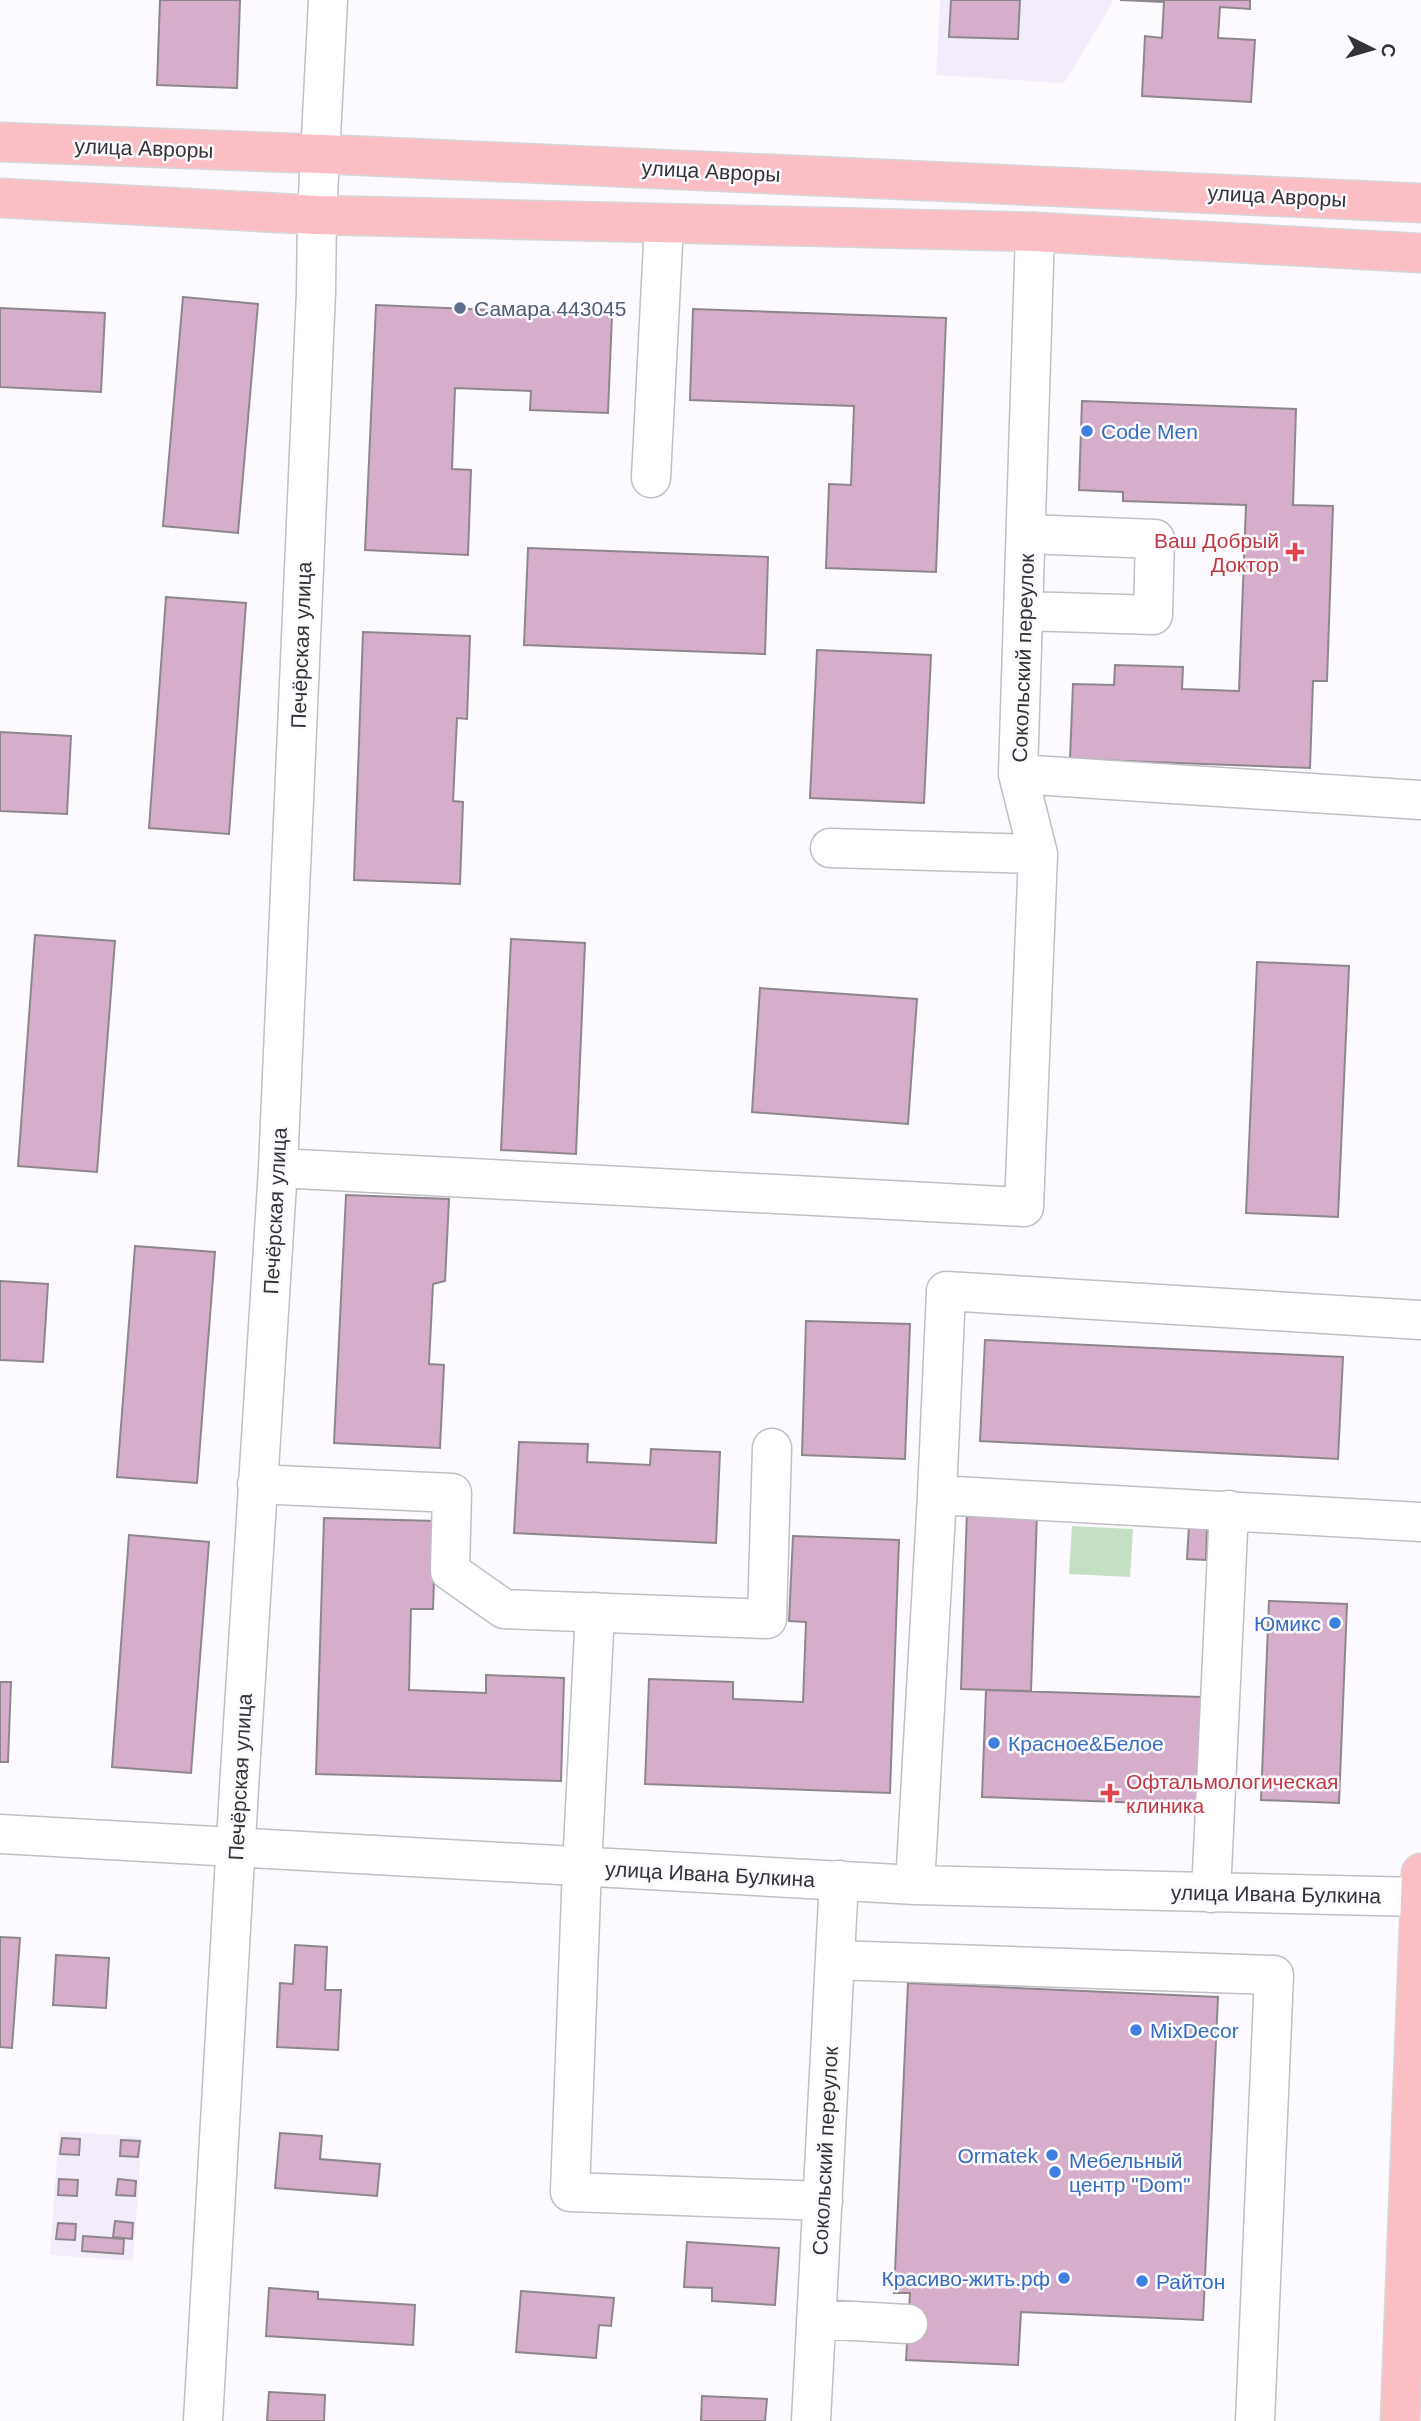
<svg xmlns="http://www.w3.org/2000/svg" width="1421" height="2421" viewBox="0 0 1421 2421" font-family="Helvetica,sans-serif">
<rect width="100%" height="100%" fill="#fcfaff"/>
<path fill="#f3edfb" d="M 940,0 L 1113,0 L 1112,4 L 1064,83 L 936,75 Z
M 59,2131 L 142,2137 L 133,2261 L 50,2255 Z"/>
<path fill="#c3e0c4" d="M 1072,1526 L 1133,1529 L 1130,1577 L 1069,1574 Z"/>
<path fill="#d6aecb" stroke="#8d878b" stroke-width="2" d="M 160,0 L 240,0 L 237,88 L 157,85 Z
M 951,0 L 1020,0 L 1018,39 L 949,37 Z
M 1120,0 L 1250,0 L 1250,9 L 1220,7 L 1218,38 L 1255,40 L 1251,102 L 1142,96 L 1145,36 L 1162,38 L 1164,2 Z
M 183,297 L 258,304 L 238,533 L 163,526 Z
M 376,305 L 612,315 L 608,413 L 530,410 L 531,391 L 455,388 L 452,469 L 471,470 L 468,555 L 365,550 Z
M 0,308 L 105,313 L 101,392 L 0,387 Z
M 693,309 L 946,318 L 936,572 L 826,568 L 829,484 L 851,485 L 854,406 L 690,400 Z
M 1082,401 L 1296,409 L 1293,505 L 1333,506 L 1327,681 L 1313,681 L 1310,768 L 1070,759 L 1073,684 L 1114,685 L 1115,665 L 1183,667 L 1182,689 L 1239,691 L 1246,505 L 1123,501 L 1123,492 L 1079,490 Z
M 528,548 L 768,557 L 765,654 L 524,645 Z
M 166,597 L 246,603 L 229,834 L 149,828 Z
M 363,632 L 470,636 L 467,719 L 457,718 L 453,801 L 463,802 L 460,884 L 354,880 Z
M 817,650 L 931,655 L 924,803 L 810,798 Z
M 0,732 L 71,736 L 67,814 L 0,811 Z
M 35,935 L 115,941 L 97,1172 L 18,1166 Z
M 511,939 L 585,943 L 576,1154 L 501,1150 Z
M 1257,962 L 1349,966 L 1338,1217 L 1246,1213 Z
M 760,988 L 917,999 L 908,1124 L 752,1112 Z
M 346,1195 L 449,1199 L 445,1281 L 433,1284 L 429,1364 L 444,1365 L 440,1448 L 334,1443 Z
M 135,1246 L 215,1252 L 197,1483 L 117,1477 Z
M 0,1281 L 48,1284 L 43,1362 L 0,1360 Z
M 806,1321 L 910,1324 L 905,1459 L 802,1455 Z
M 985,1340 L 1343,1357 L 1338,1459 L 980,1441 Z
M 519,1442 L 588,1444 L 587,1462 L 650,1465 L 651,1449 L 720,1452 L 716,1543 L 514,1533 Z
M 967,1510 L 1037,1513 L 1031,1691 L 961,1689 Z
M 324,1518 L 436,1521 L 433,1609 L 411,1609 L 409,1690 L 486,1693 L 486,1675 L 564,1678 L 561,1781 L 316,1774 Z
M 1189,1525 L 1207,1527 L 1206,1560 L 1187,1559 Z
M 129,1535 L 209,1542 L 191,1773 L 112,1767 Z
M 793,1536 L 899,1540 L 890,1793 L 645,1784 L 649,1679 L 733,1682 L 733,1699 L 803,1702 L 806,1622 L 789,1621 Z
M 1269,1601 L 1347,1604 L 1339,1803 L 1261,1800 Z
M 0,1682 L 11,1682 L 8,1762 L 0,1762 Z
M 986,1690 L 1202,1697 L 1198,1805 L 982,1797 Z
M 0,1937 L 20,1938 L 12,2048 L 0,2047 Z
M 295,1945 L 327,1947 L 325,1990 L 341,1990 L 338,2050 L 277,2047 L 280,1983 L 293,1984 Z
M 56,1955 L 109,1958 L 106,2008 L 53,2005 Z
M 908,1983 L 1218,1997 L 1203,2320 L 1021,2312 L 1018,2365 L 906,2360 L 910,2293 L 894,2293 Z
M 280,2133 L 322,2136 L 320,2159 L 380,2164 L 377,2196 L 275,2188 Z
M 62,2138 L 80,2139 L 79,2155 L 60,2154 Z
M 121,2140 L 140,2141 L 138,2157 L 120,2156 Z
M 59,2179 L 78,2180 L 77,2196 L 58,2195 Z
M 118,2179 L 136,2181 L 135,2196 L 116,2195 Z
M 115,2221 L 133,2223 L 132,2239 L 113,2237 Z
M 58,2223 L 76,2224 L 75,2240 L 56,2239 Z
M 83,2236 L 124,2239 L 123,2254 L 82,2251 Z
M 687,2242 L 779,2248 L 775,2305 L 712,2301 L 712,2288 L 684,2287 Z
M 269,2288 L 318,2292 L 318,2299 L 415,2305 L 413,2345 L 266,2336 Z
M 521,2291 L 614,2298 L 611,2326 L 599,2325 L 596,2358 L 516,2352 Z
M 269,2392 L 325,2395 L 324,2421 L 267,2421 Z
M 702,2396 L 767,2399 L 765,2421 L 701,2421 Z"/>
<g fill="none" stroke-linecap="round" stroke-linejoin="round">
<defs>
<path id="minor" d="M 651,478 L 664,224
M 1024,611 L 1153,615 L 1155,539 L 1027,534
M 1018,774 L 1421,800
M 830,848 L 1038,854
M 278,1168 L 1024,1207 L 1038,854 L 1018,774 L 1035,232
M 257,1484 L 452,1493 L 450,1571 L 504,1609 L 767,1619 L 772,1448
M 937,1495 L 946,1291 L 1421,1320
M 595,1612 L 582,1867 L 570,2192 L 823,2201
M 0,1834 L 915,1885 L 1420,1897
M 915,1885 L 937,1495 L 1421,1522
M 1211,1893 L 1229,1510
M 835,1960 L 1274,1975 L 1255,2421
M 816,2319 L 908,2324
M 203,2421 L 239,1788 L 278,1168 L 316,292 L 317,215 L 328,0
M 811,2421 L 839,1880"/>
<path id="major" d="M 0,142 L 321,154 L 1421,203
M 0,198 L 317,215 L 1035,232 L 1421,253
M 1400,2421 L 1421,1873"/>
</defs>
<use href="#minor" stroke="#c1bec5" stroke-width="41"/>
<use href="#major" stroke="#d7d6d7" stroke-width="41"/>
<use href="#minor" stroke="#fff" stroke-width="38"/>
<use href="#major" stroke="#fbbec4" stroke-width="38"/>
</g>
<circle fill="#5c6f8a" stroke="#fcfaff" stroke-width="2.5" cx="460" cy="308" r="7"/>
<g fill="#3f7fe0" stroke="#fcfaff" stroke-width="2.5">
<circle cx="1087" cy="431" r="7"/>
<circle cx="1335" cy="1623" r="7"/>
<circle cx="994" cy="1743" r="7"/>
<circle cx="1136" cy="2030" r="7"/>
<circle cx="1052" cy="2155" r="7"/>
<circle cx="1055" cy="2172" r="7"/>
<circle cx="1064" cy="2278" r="7"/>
<circle cx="1142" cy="2281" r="7"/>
</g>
<g fill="#e0444e" stroke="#fcfaff" stroke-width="2.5">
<path d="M1291.5 541.5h7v7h7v7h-7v7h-7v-7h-7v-7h7z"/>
<path d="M1106.5 1782.5h7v7h7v7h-7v7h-7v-7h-7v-7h7z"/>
</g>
<g text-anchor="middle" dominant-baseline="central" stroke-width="5" stroke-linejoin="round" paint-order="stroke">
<g font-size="21" fill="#353336" stroke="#fcfaff">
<text transform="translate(144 148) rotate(2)">улица Авроры</text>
<text transform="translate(711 171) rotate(3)">улица Авроры</text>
<text transform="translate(1277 196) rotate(3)">улица Авроры</text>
<text transform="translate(301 645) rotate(-88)">Печёрская улица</text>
<text transform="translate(1023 658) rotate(-88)">Сокольский переулок</text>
<text transform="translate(275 1211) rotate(-87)">Печёрская улица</text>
<text transform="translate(240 1777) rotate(-87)">Печёрская улица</text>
<text transform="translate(710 1874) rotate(3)">улица Ивана Булкина</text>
<text transform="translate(1276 1894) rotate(1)">улица Ивана Булкина</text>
<text transform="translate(825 2151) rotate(-87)">Сокольский переулок</text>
</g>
<g font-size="21" fill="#4e5e75" stroke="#fcfaff" text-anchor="start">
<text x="474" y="308">Самара 443045</text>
</g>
<g font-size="21" fill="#366cbe" stroke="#fcfaff" text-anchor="start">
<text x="1101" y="431">Code Men</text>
<text x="1321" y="1623" text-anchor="end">Юмикс</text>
<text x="1008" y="1743">Красное&amp;Белое</text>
<text x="1150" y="2030">MixDecor</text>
<text x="1038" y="2155" text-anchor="end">Ormatek</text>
<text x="1069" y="2160">Мебельный<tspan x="1069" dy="24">центр "Dom"</tspan></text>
<text x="1050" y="2278" text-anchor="end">Красиво-жить.рф</text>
<text x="1156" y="2281">Райтон</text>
</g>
<g font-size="21" fill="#be3a42" stroke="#fcfaff" text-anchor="end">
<text x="1279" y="540">Ваш Добрый<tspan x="1279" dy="24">Доктор</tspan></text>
<text x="1126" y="1781" text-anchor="start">Офтальмологическая<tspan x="1126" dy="24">клиника</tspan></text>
</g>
</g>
<g transform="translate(1372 49) rotate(95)" stroke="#fcfaff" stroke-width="5" paint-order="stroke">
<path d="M0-5L12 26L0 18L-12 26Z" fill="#353336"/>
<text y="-10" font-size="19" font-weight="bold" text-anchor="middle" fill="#353336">С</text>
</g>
</svg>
